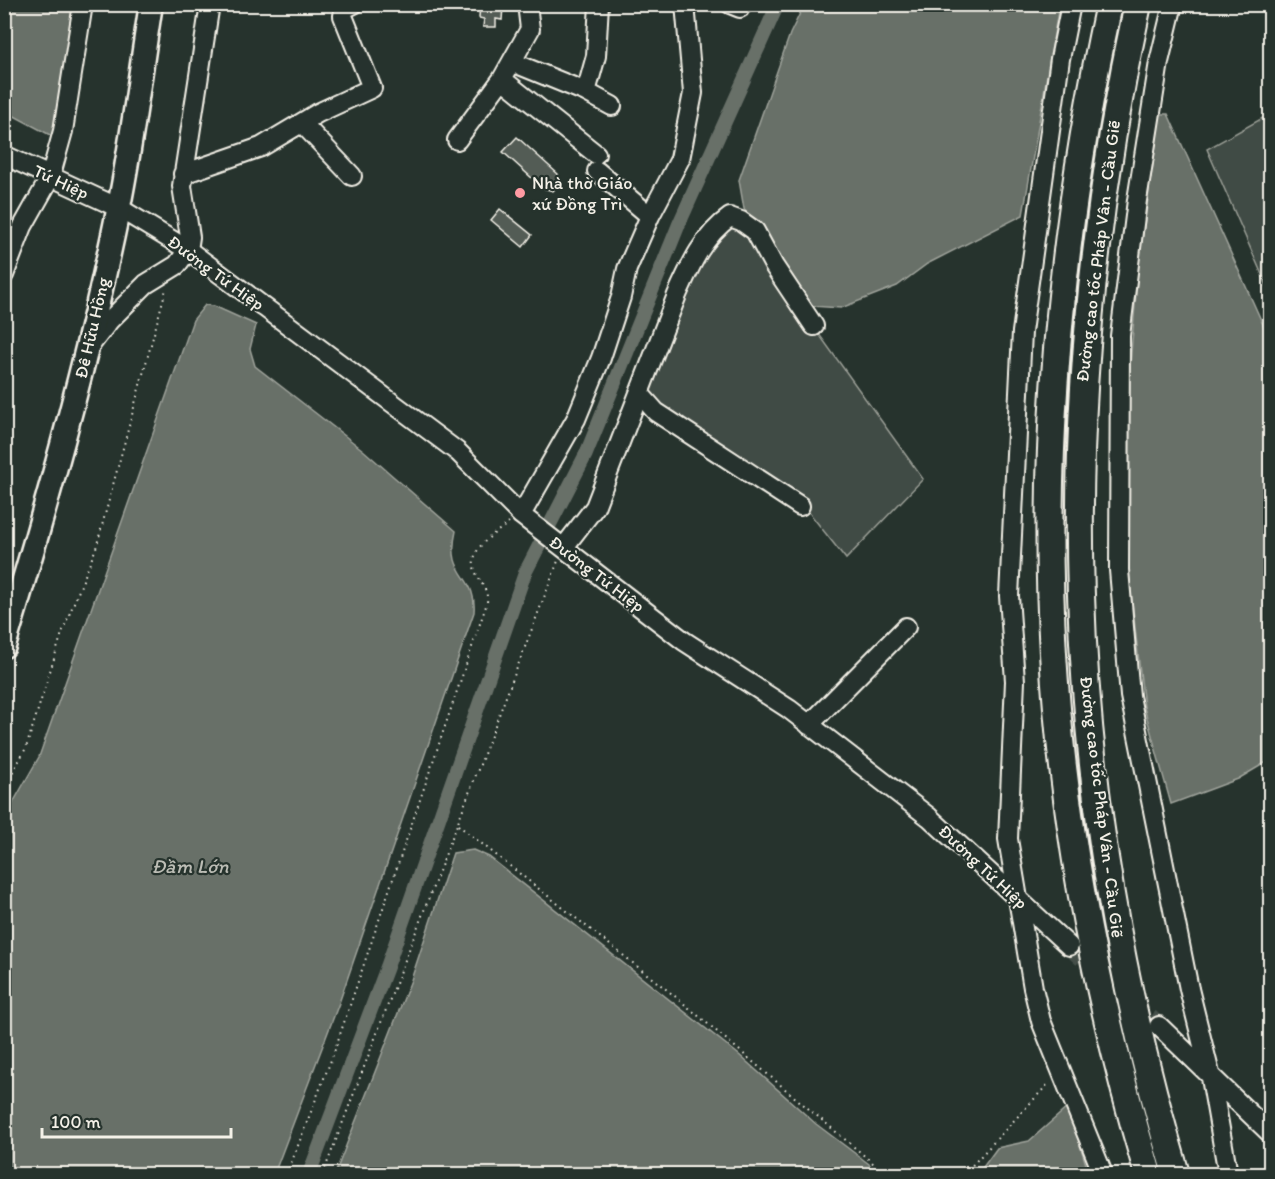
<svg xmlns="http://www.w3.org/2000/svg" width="1275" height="1179" viewBox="0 0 1275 1179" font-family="Itim,sans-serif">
<rect width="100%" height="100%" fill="#26332d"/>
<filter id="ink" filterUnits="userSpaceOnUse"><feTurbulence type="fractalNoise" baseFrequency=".0167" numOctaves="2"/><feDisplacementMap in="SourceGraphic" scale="12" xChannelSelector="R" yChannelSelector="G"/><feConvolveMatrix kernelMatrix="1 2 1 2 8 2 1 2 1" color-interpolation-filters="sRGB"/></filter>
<g filter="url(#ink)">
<path fill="#414b45" stroke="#9a9e96" stroke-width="1.5" d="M 1270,114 L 1270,293 L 1207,149 Z
M 730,222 L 747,234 L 923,479 L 846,559 L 792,491 L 664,410 L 645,390 L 712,237 Z"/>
<path fill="#676f68" stroke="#9fa39b" stroke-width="1.5" d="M 4,5 L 80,5 L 52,136 L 5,111 Z
M 804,5 L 1059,5 L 1023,215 L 927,264 L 897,286 L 841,308 L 812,306 L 744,209 L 739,180 L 790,34 Z
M 1160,114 L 1168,114 L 1270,340 L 1270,760 L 1238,779 L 1171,804 L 1144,707 L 1128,565 L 1125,426 L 1138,269 Z
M 205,305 L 214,306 L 256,325 L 250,349 L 255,366 L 363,450 L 456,531 C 445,578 477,573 474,612 L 339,1003 L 274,1174 L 5,1174 L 5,817 L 39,757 L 193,320 Z
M 473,850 L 489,857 L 738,1054 L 816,1124 L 869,1164 L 877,1174 L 335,1174 L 411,980 L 453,853 Z
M 1068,1107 L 1089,1174 L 978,1174 L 997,1148 L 1029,1141 Z"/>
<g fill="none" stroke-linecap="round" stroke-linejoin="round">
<path stroke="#676f68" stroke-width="14" d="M 309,1174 L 387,967 L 525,573 L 586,454 L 679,224 L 778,4"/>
</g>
<path fill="#525c55" stroke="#f4f1e8" stroke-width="1.5" d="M 480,4 L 503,6 L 502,20 L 496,19 L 496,27 L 483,27 L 484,19 L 479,18 Z
M 517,137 L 558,174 L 558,180 L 561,182 L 553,191 L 543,188 L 503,152 Z
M 500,209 L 532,235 L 523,247 L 491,220 Z"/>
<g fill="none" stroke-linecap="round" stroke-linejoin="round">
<path stroke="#455049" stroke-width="18" stroke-dasharray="18 9" stroke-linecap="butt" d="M 1069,946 L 1159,1026"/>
<defs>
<path id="minor" d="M 730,4 L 740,8
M 1071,4 L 1060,59 L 1022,332 L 1009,596 L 1015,681 L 1008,839 L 1033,988 L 1041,1021 L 1103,1174
M 1173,4 L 1159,62 L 1137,200 L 1120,336 L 1119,570 L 1130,696 L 1189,989 L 1211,1078 L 1228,1174
M 512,62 L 586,92 L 612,106
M 502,79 L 596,154
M 586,92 L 596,56 L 599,4
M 302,123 L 352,176
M 457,140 L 502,79 L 530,29 L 527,4
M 4,155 L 119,208 L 188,250 L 458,452 L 521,515 L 684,641 L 789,709 L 929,817 L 1069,946
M 597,171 L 650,216
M 183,174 L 261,147 L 318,113 L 372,88 L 343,16 L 344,9 L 354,4
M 4,275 L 23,226 L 50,178 L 63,131 L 83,4
M 89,347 L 109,321 L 146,284 L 177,265 L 188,250 L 190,237 L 182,186 L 210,4
M 640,394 L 656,412 L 800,506
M 521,515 L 576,419 L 601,358 L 621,297 L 627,269 L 650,216 L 680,159 L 693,93 L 685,4
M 564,547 L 595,507 L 677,295 C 690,266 703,236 730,217 L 741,221 L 755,231 L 774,266 L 814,326
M 809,725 L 906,627
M 1159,1026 L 1270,1133"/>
<path id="major" d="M 4,646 C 48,502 88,358 118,211 C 132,143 140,73 151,4"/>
<path id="highway" d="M 1109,4 C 1055,254 1033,513 1063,767 C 1079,905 1109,1042 1148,1174
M 1138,4 C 1051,402 1060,783 1176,1174"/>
</defs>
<use href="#minor" stroke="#f4f1e8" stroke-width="22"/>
<use href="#major" stroke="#f4f1e8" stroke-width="27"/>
<use href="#highway" stroke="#f4f1e8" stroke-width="30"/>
<path stroke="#f4f1e8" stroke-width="2" stroke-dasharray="1.5 4.5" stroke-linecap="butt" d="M 4,788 L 26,748 L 63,630 L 96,548 L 166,289
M 458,825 L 676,997 L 886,1174
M 287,1174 L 333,1055 L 487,603 C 488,591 484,587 478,577 C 463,552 491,536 509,523
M 323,1174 L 558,561
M 964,1174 L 1050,1082"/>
<use href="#minor" stroke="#26332d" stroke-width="18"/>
<use href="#major" stroke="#26332d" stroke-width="22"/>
<use href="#highway" stroke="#26332d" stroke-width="26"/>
</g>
</g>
<circle fill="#ff9aa2" stroke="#26332d" stroke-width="2" cx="520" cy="193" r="6"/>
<g text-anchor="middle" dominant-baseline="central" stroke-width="4.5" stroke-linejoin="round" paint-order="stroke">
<g font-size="18" fill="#f4f1e8" stroke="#26332d">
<text transform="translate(61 182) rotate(25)">Tứ Hiệp</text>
<text transform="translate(1098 251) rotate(-83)">Đường cao tốc Pháp Vân - Cầu Giẽ</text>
<text transform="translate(216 273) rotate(36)">Đường Tứ Hiệp</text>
<text transform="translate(92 328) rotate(-77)">Đê Hữu Hồng</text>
<text transform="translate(597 574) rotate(37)">Đường Tứ Hiệp</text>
<text transform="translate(1102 807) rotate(83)">Đường cao tốc Pháp Vân - Cầu Giẽ</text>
<text transform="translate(983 867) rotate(43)">Đường Tứ Hiệp</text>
</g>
<g font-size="18" fill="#f4f1e8" stroke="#26332d" text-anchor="start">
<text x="532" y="183">Nhà thờ Giáo<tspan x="532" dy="21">xứ Đồng Trì</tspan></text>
</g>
<g font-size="20" font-style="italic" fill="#bcbdb5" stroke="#26332d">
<text x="190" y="866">Đầm Lớn</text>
</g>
</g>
<rect width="1275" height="1179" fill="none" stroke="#26332d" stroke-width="24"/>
<rect x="12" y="12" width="1251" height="1155" fill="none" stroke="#f4f1e8" stroke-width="2" filter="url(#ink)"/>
<path d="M42 1128v9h189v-9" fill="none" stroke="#f4f1e8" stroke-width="3"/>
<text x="51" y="1128" font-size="18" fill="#f4f1e8" stroke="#26332d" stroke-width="4.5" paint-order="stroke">100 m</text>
</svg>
